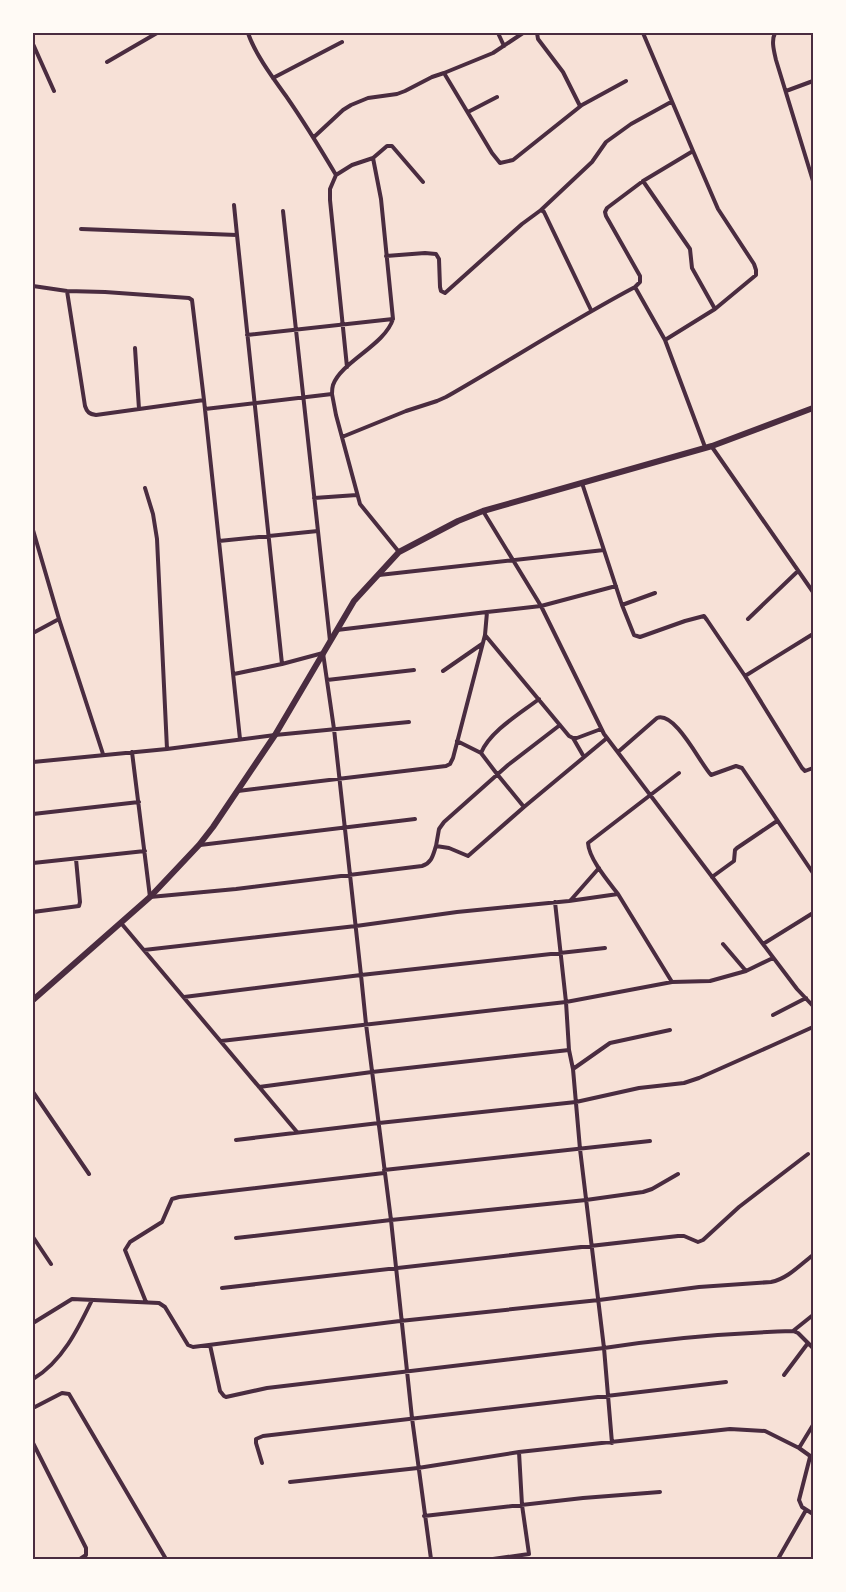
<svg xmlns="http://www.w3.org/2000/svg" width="846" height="1592" viewBox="0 0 846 1592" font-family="'Source Sans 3',sans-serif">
<rect width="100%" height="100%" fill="#f7e1d7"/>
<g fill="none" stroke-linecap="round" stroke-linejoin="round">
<path stroke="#4a2c40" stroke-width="4" d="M 248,33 C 255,54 273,78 286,96 C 304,122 320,148 336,175 L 330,189 L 330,200 L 347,367
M 498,33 L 504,46
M 537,33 L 538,39 L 563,72 L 580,106
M 775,33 C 771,41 774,51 776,60 L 813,181
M 33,44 L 54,91
M 107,62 L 157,33
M 444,73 L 492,153 L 500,163 L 513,160 L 582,105 L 626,81
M 273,78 L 342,42
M 786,91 L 813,81
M 468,112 L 497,97
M 314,137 L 343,110 L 351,105 L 368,98 L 397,94 L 405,91 L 432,77 L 444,73 L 493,53 L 523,33
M 373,158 L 387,146 L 392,146 L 423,182
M 643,181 L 690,249 L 692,268 L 715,309
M 234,205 L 237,235
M 541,210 L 592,162 L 606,142 L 631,124 L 671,102
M 283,211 L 330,641
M 81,229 L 237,235 L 282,664
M 386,256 L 425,253 L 436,254 L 439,259 L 440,287 L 441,291 L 445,293 L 522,224 L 541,210 L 544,212 L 591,310
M 33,286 L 67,291 L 105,292 L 189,298 L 192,300 L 204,400 L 240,739
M 635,287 L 665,340 L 705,447
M 67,291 L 85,406 C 87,412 89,414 96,415 L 204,400
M 247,335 L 393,319
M 665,340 L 715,309 L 756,275 L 756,270 L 754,264 L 718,209 L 693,151
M 135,348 L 139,409
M 332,394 C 332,391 332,388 333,385 C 341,362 385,345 393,319 L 381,199 L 373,158 L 352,165 L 336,175
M 205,409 L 332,394 L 336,415 L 360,504 L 399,552
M 342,437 L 406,411 L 437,401 L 446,397 C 509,361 571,321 635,287 L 640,282 L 640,276 L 606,216 L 605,212 L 607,208 L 643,181 L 693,151 L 643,33
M 712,447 L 813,592
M 582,483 L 622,605 L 634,635 L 640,637 L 685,621 L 704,616 L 707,620 L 745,676
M 145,488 L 153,514 L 157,539 L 167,749
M 314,498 L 357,495
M 483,511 L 541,606 L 604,734 L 797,989 L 813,1006
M 33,530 L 59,619 L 103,754
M 219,541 L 318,531
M 379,575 L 604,550
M 622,605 L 655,593
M 748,619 L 798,571
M 337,630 L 487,612
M 33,633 L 59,619
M 813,634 L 745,676 L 802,768 L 805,771 L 813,768
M 485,635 L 569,736 L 573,738 L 577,738 L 601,729
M 443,671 L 482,644
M 234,674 L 282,664 L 323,653 L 334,729 L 361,975 L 366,1024 L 391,1220 L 412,1418 L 431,1559
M 327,680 L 414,670
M 573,738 L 584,757
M 457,741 L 481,753
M 132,752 L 150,897 L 236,889 L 422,866 C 432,863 433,855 436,846 L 449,848 L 468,856 L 524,807 L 607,738
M 618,752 L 657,718 C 675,711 700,763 711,775 L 736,766 L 742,768 L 813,873
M 33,762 L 167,749 L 275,735 L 409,722
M 238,791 L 446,766 L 450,764 L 453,758 L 485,635 L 487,612 L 541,606 L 616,586
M 524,807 L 497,774 L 481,753 C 490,731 521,713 539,699
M 33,814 L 139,802
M 200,845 L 415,819
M 436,846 L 439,829 L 444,822 L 508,765 L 560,725
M 33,863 L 145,851
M 712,877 L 734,861 L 735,850 L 737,848 L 777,821
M 618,894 C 608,881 589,859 588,843 L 679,773
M 570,901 L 599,868
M 555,902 L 566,1002 L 569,1050 L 573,1069 L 580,1149 L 604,1348 L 612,1443
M 33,912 L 79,906 L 80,902 L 76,859
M 121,923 L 297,1132
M 723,944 L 746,971
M 763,944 L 813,913
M 144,950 L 356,926 L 457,912 L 569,901 L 618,894 L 672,982
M 184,997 L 361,975 L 605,948
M 773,1015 L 806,998
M 221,1041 L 566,1002 L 672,982 L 710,981 L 746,971 L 773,958
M 573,1069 L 610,1043 L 670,1030
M 259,1087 L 372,1072 L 569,1050
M 33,1092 L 89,1174
M 236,1140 L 379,1123 L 576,1102 L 639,1088 L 684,1083 L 699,1078 L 771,1046 L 813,1027
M 384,1170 L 650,1141
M 33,1237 L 51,1264
M 236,1238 L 391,1220 L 586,1200 L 643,1192 L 652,1189 L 678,1174
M 222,1288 L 678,1236 L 684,1236 L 698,1242 L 703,1240 L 739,1207 L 808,1154
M 146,1302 L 125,1250 L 130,1242 L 162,1222 L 172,1199 L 179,1197 L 384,1173
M 33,1323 L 72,1299 L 159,1303 L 165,1307 L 188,1345 L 193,1347 L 400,1321 L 599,1300 L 699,1287 L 771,1282 C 787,1279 800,1265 813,1255
M 793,1331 L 813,1315
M 210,1345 L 220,1391 L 224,1396 L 226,1397 L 267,1388 L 604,1348 C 667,1338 729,1333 793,1331 L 798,1333 L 813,1348
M 784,1375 L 808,1343
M 33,1379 C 62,1362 78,1329 92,1300
M 33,1408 L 62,1393 L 69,1394 L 166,1559
M 33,1443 L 86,1548 L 86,1555 L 80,1559
M 799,1448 L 813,1425
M 810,1457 L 799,1500 L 802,1507 L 813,1514
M 262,1463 L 256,1443 L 256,1439 L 263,1436 L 726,1382
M 290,1482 L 418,1468 L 519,1452 L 730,1429 L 765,1431 L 799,1448 L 813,1458
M 424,1516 L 583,1498 L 660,1492
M 493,1559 L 529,1554 L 522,1505 L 519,1452
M 778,1559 L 806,1510"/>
<path stroke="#4a2c40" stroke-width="6" d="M 33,1000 L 150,897 L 199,845 L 213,827 L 275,735 L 354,601 L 399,552 L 458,521 L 483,511 L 712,446 L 813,408"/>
</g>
<rect width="846" height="1592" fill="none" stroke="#fffaf5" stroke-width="69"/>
<rect x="34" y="34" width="778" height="1524" fill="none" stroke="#4a2c40" stroke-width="2"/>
</svg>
